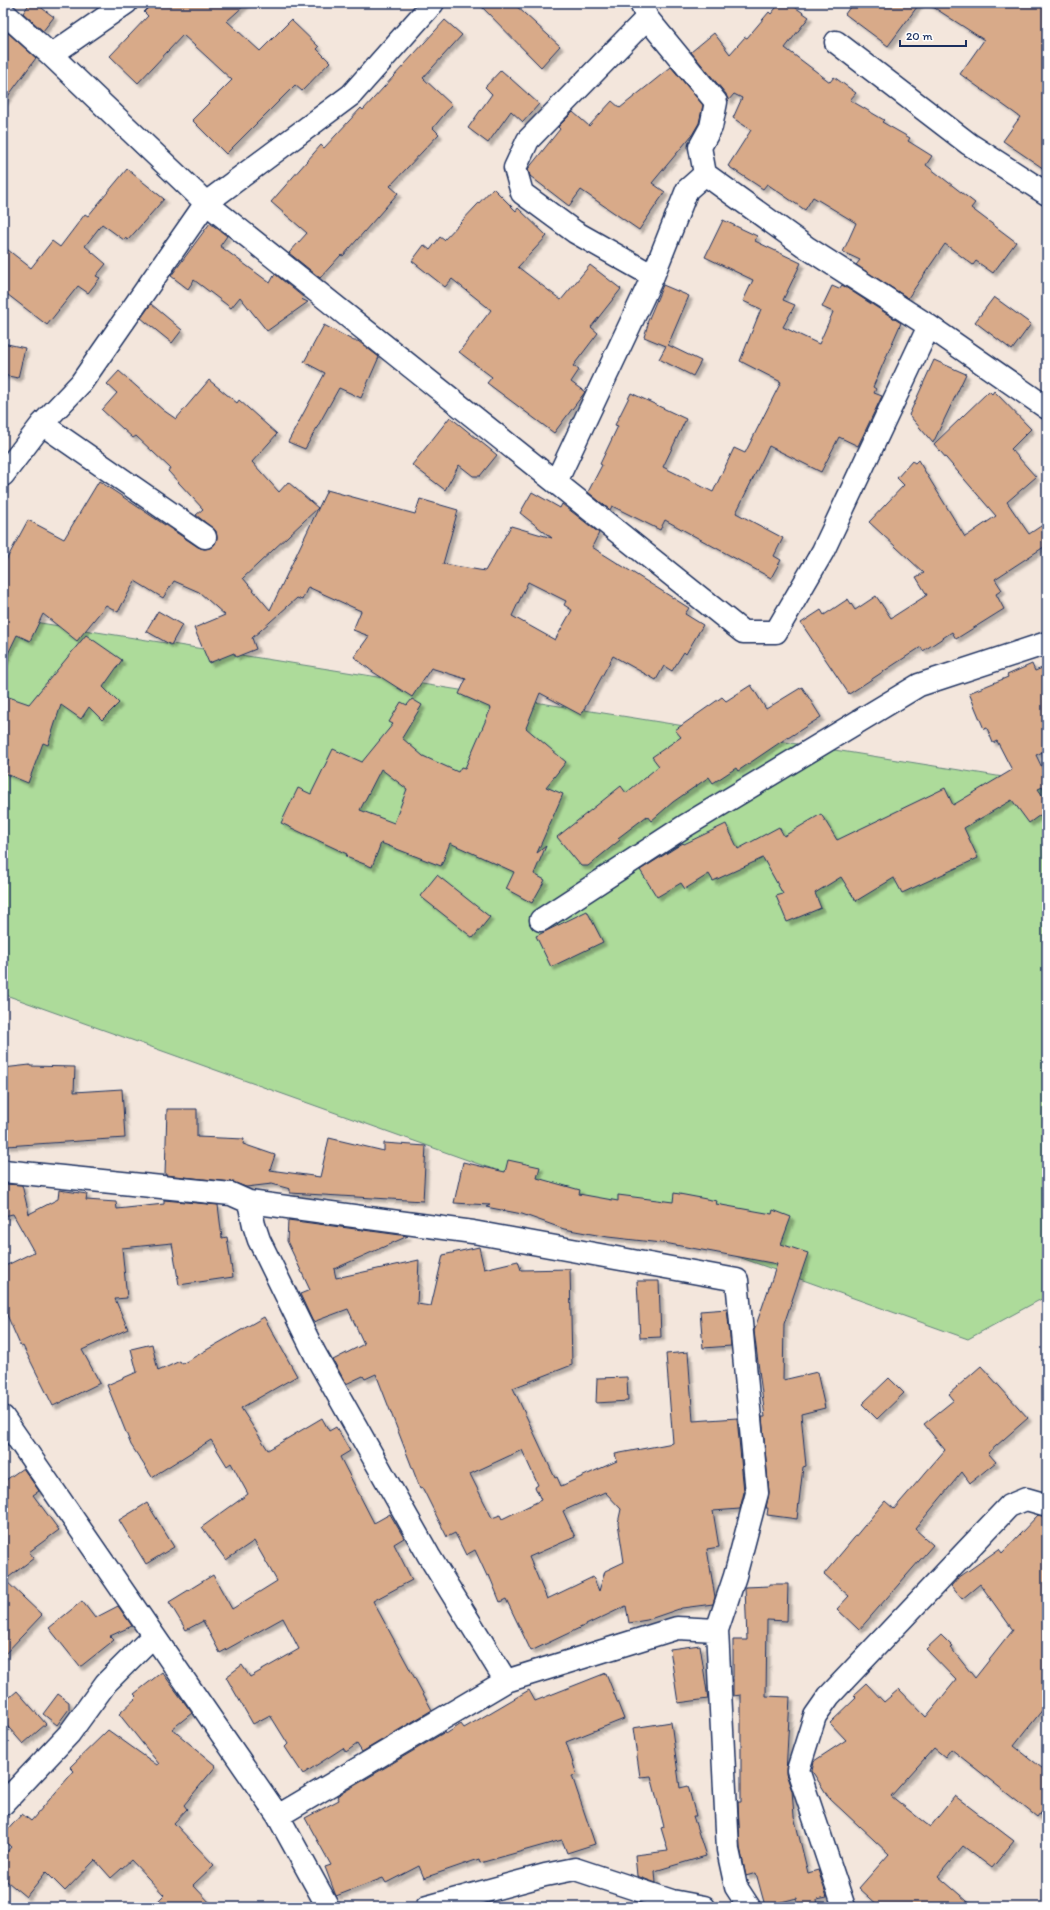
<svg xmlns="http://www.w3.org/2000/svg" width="1050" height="1910" viewBox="0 0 1050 1910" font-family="Itim,sans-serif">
<defs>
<filter id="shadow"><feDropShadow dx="3.5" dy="3.5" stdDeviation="1" flood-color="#0004"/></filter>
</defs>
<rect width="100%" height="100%" fill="#f3e6dc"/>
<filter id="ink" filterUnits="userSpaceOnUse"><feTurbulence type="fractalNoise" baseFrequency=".025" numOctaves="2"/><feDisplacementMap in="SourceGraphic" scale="8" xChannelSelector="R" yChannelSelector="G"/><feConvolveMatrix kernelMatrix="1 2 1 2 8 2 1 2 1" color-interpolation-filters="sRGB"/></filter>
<g filter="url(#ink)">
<path fill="#addb9a" stroke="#64857c" d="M 3,617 L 1047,784 L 1047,1296 L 968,1339 L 3,994 Z"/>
<path fill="#d8aa89" stroke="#1b2f5e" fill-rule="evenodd" filter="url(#shadow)" d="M 30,3 L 35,3 L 54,17 L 43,31 L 23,13 Z
M 153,3 L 247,3 L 227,21 L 260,51 L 291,20 L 319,47 L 317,49 L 330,62 L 302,91 L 295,85 L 226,154 L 192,120 L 232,80 L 183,35 L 138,83 L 110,56 L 148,16 L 144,12 Z
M 478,3 L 513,3 L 560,46 L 541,67 Z
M 780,3 L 789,3 L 809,17 L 785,48 L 830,82 L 834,77 L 856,93 L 850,100 L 884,120 L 882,122 L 910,138 L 908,141 L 932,156 L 926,165 L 975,203 L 971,208 L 1016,242 L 993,273 L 976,261 L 973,265 L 945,244 L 908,298 L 856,265 L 860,260 L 843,252 L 856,223 L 813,197 L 805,210 L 767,184 L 763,189 L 728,166 L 751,130 L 733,118 L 742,98 L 734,94 L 728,101 L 726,94 L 691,52 L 714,33 L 730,54 L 745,37 L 747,38 L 769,12 L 771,14 Z
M 853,3 L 920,3 L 888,46 L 845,14 Z
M 927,3 L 1047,3 L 1047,171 L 1003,141 L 1020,117 L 960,74 L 984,40 Z
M 445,20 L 462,35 L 423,78 L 452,105 L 433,128 L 439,134 L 390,186 L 398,193 L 343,256 L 341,255 L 320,278 L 289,253 L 307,233 L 271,202 L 321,145 L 324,148 L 361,108 L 363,110 Z
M 8,33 L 36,58 L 3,103 L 3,39 Z
M 671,67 L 703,105 L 699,123 L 692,135 L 652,183 L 665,192 L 639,230 L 581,190 L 569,206 L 530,176 L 528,169 L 560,129 L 558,127 L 573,112 L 589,126 L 612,101 L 620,108 Z
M 501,70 L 539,104 L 523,122 L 511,111 L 488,143 L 468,128 L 492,94 L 485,87 Z
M 127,169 L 164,199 L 128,240 L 125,238 L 124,240 L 102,224 L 85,246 L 106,264 L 96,276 L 100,278 L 88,293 L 78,286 L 47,325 L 3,291 L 3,246 L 31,268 L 52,241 L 60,247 L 85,214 L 88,216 Z
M 493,188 L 516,211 L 518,208 L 547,236 L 518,267 L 561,300 L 590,265 L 621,289 L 591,327 L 598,333 L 573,366 L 579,370 L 571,382 L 585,392 L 554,433 L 487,383 L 492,377 L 459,352 L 491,310 L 452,279 L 445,287 L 412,261 L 424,245 L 430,250 L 440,237 L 444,240 Z
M 723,220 L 757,236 L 755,241 L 801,263 L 783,300 L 795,305 L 783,327 L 819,344 L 833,312 L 822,307 L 832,286 L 839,289 L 842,285 L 901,323 L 873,387 L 876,389 L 874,393 L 882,396 L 858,446 L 839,437 L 821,472 L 769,446 L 736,513 L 783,538 L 774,556 L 781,560 L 771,578 L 665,520 L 660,530 L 612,506 L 610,510 L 588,492 L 602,465 L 600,464 L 618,426 L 615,425 L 631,393 L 686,419 L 663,467 L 713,492 L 734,448 L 745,453 L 781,382 L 740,361 L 761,309 L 743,301 L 753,280 L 705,257 Z
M 210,223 L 227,236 L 220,246 L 270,283 L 275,274 L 303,297 L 301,299 L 308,302 L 267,331 L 240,297 L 231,308 L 194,280 L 188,289 L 171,276 Z
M 663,285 L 689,296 L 668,345 L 701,361 L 693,376 L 659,359 L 666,346 L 644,337 L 648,324 L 647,323 Z
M 994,297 L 1031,324 L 1012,350 L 975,322 Z
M 151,304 L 182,330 L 172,343 L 141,318 Z
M 324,325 L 354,341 L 358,341 L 379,357 L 361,398 L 339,388 L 305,449 L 288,442 L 325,373 L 304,362 Z
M 3,343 L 25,348 L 18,378 L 3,375 Z
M 934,360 L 966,374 L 933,443 L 909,415 Z
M 119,371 L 163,410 L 176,419 L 209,380 L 237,403 L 239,400 L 277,434 L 252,462 L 279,492 L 288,482 L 318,508 L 243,578 L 270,610 L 327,490 L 415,514 L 420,499 L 458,510 L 443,564 L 485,571 L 511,526 L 552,538 L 520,513 L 532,492 L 560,508 L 562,504 L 599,533 L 592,547 L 689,608 L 685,614 L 703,625 L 686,654 L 684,652 L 672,671 L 664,666 L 656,680 L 613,656 L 581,715 L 540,693 L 526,728 L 566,762 L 546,787 L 563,794 L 537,853 L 546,846 L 534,874 L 545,880 L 532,903 L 506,889 L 514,872 L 450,843 L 441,866 L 381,843 L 372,867 L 346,857 L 347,854 L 281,823 L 298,788 L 311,794 L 333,749 L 362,762 L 393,724 L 389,722 L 401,702 L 407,705 L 412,699 L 422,705 L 402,738 L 423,756 L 458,772 L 461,767 L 465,768 L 491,708 L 459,694 L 466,679 L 431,668 L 412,697 L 373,672 L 354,657 L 369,636 L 353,630 L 361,611 L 308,587 L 302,600 L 297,598 L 252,638 L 256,649 L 236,657 L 234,653 L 209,663 L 194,628 L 225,615 L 199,592 L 174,581 L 163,598 L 135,581 L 118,612 L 106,605 L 77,641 L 43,614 L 30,641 L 17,635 L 3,664 L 3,566 L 28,520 L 64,539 L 99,481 L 198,547 L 204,549 L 210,548 L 215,544 L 217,538 L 216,531 L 196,515 L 203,509 L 168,471 L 170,468 L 136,436 L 133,438 L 102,410 L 117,393 L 107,384 ZM 528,582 L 566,601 L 564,605 L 572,610 L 555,640 L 512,616 ZM 381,769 L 407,789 L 394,823 L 360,810 Z
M 989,391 L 992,394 L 994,391 L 1031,429 L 1011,449 L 1036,477 L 1007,502 L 1029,534 L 1047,522 L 1047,545 L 995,579 L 1002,590 L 996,594 L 1004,609 L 956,639 L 952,632 L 923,651 L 921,647 L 849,694 L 801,623 L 821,610 L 824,615 L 848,599 L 855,610 L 876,596 L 891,618 L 927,595 L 916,577 L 924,573 L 869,522 L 904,485 L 897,478 L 912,461 L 915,463 L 918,460 L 965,537 L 996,516 L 934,444 Z
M 450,417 L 497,455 L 480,476 L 473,476 L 459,465 L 445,490 L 412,465 Z
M 158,611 L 182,625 L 171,645 L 146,631 Z
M 86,635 L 122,660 L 103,687 L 119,703 L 102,720 L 89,707 L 81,719 L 61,705 L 48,745 L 43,743 L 28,783 L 4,773 L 9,758 L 3,756 L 3,695 L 29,704 Z
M 1032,664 L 1035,671 L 1047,666 L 1047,750 L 1036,755 L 1047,778 L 1047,785 L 1038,789 L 1047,802 L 1047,810 L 1029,823 L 1012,800 L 964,828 L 978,858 L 902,893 L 894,878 L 856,901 L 841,877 L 815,893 L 821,908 L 787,922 L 776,896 L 783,894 L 763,858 L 713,881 L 709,874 L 685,889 L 681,883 L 657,897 L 640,870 L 683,843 L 684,844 L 726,824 L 738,849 L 779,827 L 784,836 L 821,814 L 837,840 L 945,788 L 953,805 L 1012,770 L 997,741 L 993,743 L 987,728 L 984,729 L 969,693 L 1008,677 L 1007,675 Z
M 751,685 L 766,709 L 802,687 L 821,717 L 788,738 L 788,737 L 738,771 L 736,768 L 713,783 L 709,777 L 673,802 L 651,821 L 647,816 L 618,838 L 620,840 L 588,866 L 581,866 L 557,837 L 621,786 L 626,793 L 659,766 L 652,757 L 681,737 L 675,730 L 722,697 L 726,701 Z
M 437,875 L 490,917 L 473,938 L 420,896 Z
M 587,911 L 603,942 L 551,967 L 536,936 Z
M 30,1065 L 30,1066 L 75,1067 L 74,1092 L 122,1089 L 125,1138 L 6,1146 L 3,1112 L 3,1068 Z
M 167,1109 L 197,1109 L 197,1137 L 244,1139 L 243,1144 L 275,1155 L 270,1170 L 320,1177 L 329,1138 L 384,1151 L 384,1143 L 426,1146 L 423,1201 L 290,1193 L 290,1189 L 272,1184 L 246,1187 L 232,1182 L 165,1175 Z
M 508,1160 L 540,1167 L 537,1178 L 580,1190 L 579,1194 L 618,1201 L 618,1195 L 673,1202 L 674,1193 L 717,1201 L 716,1204 L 772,1214 L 773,1210 L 791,1217 L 781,1244 L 808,1253 L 784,1324 L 783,1380 L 817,1372 L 825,1408 L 801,1414 L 806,1466 L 803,1467 L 797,1519 L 767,1515 L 768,1508 L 766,1508 L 769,1492 L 762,1417 L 765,1417 L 754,1331 L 777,1264 L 670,1244 L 608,1237 L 564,1229 L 522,1214 L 486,1207 L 490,1205 L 454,1203 L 463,1162 L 505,1172 Z
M 3,1184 L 22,1185 L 29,1214 L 58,1199 L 59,1190 L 87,1194 L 86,1200 L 116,1202 L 117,1209 L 164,1204 L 164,1200 L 218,1205 L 222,1238 L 227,1237 L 233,1277 L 179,1285 L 172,1243 L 122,1248 L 127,1298 L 115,1299 L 128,1329 L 82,1350 L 100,1383 L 53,1406 L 23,1346 L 21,1347 L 3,1306 L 3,1267 L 34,1252 L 13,1214 L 3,1216 Z
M 288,1220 L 408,1236 L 334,1269 L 336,1278 L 419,1260 L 417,1304 L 431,1306 L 443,1255 L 479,1247 L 484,1269 L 518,1261 L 521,1270 L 570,1269 L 572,1365 L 513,1388 L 555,1478 L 557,1477 L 561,1486 L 617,1461 L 615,1454 L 673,1443 L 666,1354 L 688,1352 L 693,1421 L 737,1418 L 744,1492 L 740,1509 L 713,1511 L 719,1547 L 707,1549 L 715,1597 L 713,1604 L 682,1608 L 647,1620 L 629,1623 L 626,1606 L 531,1651 L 506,1599 L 500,1602 L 489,1575 L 487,1576 L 475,1550 L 466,1555 L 455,1533 L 447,1537 L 422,1487 L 420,1488 L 376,1374 L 365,1379 L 363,1376 L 346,1384 L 333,1360 L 364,1344 L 348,1309 L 313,1322 L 300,1294 L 310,1290 L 287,1241 ZM 522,1450 L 538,1485 L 535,1487 L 541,1500 L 502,1519 L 500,1515 L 492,1518 L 470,1474 ZM 605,1492 L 621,1509 L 618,1523 L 624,1562 L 605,1571 L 599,1591 L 593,1577 L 547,1599 L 529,1557 L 575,1537 L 563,1511 Z
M 637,1281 L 659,1281 L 661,1337 L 640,1338 Z
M 727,1309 L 731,1346 L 703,1348 L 700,1311 Z
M 264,1317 L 297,1376 L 241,1408 L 268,1450 L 322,1418 L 329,1431 L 336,1427 L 350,1451 L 340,1457 L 374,1523 L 390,1514 L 404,1538 L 394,1544 L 412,1580 L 373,1601 L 432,1710 L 362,1752 L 357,1744 L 346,1752 L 343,1748 L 303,1774 L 285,1747 L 288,1744 L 270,1715 L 253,1724 L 226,1677 L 242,1665 L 250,1677 L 299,1649 L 283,1618 L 220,1653 L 203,1621 L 186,1630 L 169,1602 L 213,1575 L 232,1609 L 277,1581 L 254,1541 L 226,1560 L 202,1527 L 248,1494 L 231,1463 L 227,1466 L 211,1440 L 152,1477 L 131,1445 L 107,1385 L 137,1372 L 131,1349 L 152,1344 L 158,1371 L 180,1361 L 182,1364 Z
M 981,1366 L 1028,1418 L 988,1453 L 996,1462 L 970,1483 L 962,1472 L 915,1529 L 933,1545 L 859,1630 L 837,1609 L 849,1596 L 824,1574 L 885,1501 L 894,1509 L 945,1450 L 924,1424 L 954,1400 L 949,1394 Z
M 627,1377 L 628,1401 L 596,1403 L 597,1378 Z
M 889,1378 L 904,1393 L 877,1419 L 862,1404 Z
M 23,1468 L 39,1491 L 33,1495 L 59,1530 L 29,1552 L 34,1558 L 5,1580 L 42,1615 L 3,1656 L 3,1482 Z
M 147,1503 L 174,1547 L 146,1564 L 119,1520 Z
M 1038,1515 L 1047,1517 L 1047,1704 L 1014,1746 L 1047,1772 L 1047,1804 L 1037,1817 L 951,1749 L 945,1757 L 934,1748 L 891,1796 L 930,1827 L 955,1796 L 1014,1841 L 992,1868 L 963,1846 L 938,1876 L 974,1907 L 880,1907 L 859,1888 L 889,1854 L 829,1798 L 812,1771 L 814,1761 L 846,1740 L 830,1723 L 856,1698 L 853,1695 L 866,1683 L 884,1702 L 899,1689 L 926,1717 L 956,1680 L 926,1649 L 941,1635 L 953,1647 L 951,1648 L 975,1678 L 1013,1630 L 980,1584 L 962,1599 L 951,1586 L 958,1578 L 999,1549 L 1002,1553 Z
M 770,1584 L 788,1584 L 787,1621 L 767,1620 L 766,1696 L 790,1697 L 786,1774 L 792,1791 L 794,1816 L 808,1873 L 818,1870 L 827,1897 L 817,1899 L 818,1907 L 798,1907 L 797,1898 L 765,1906 L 756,1873 L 746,1876 L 740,1848 L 738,1802 L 741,1802 L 741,1695 L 733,1696 L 733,1640 L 747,1640 L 745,1587 L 770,1586 Z
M 82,1601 L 95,1618 L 118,1606 L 132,1626 L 110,1636 L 114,1640 L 80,1667 L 49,1628 Z
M 700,1645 L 708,1699 L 678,1703 L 670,1649 Z
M 162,1672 L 192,1713 L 172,1729 L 216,1766 L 184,1805 L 187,1809 L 174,1823 L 214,1865 L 193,1885 L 214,1907 L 152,1907 L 164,1895 L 131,1860 L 111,1878 L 95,1860 L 65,1891 L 46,1872 L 26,1897 L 3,1878 L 3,1856 L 11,1847 L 3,1840 L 3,1835 L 22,1814 L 31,1821 L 74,1771 L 70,1767 L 108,1730 L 157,1765 L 159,1764 L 119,1714 L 137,1697 L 134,1694 Z
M 606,1673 L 624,1719 L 566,1742 L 577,1775 L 572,1776 L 595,1844 L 567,1853 L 562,1840 L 480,1863 L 479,1859 L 424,1878 L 419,1866 L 386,1883 L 383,1878 L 336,1896 L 325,1867 L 331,1865 L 305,1818 L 339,1800 L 337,1796 L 445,1732 L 446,1734 L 461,1724 L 464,1728 L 529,1690 L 535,1701 Z
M 17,1691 L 46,1724 L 23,1744 L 3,1721 L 3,1703 Z
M 58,1694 L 69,1702 L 69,1709 L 57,1725 L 43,1714 Z
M 671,1722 L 680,1788 L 688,1786 L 696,1816 L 693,1816 L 706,1856 L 655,1871 L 656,1883 L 637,1876 L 635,1855 L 668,1851 L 661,1828 L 664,1827 L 651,1776 L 640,1777 L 633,1728 Z"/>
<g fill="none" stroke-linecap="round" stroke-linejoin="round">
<defs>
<path id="minor" d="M 3,12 L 51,55 L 206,203 L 743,632 L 776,632 L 823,551 L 929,326 L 806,247 L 705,174
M 647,18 L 528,140 L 515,168 L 522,193 L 575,232 L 653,276
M 836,42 L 969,144 L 1047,194
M 51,55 L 126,3
M 929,326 L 1047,408
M 42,424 L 205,537
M 3,475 L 42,424 L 81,383 L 206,203 L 351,95 L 433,3
M 556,482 L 653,276 L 687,190 L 705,174 L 700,147 L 711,127 L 716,102 L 647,18 L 641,3
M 541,920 L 685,826 L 919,685 L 1047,643
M 3,1171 L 231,1194 L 249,1202 L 473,1232 L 737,1280 L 757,1493 L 735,1576 L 717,1630 L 728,1850 L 736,1887 L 749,1907
M 249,1202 L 254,1225 L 259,1240 L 315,1354 L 429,1556 L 506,1681
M 3,1417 L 278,1816 L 328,1907
M 3,1804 L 69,1734 L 106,1683 L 153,1636
M 278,1816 L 506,1681 L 677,1628 L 717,1630
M 427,1907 L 545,1875 L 575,1869 L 672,1901 L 704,1907
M 844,1907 L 798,1770 L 815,1716 L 829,1696 L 1009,1506 L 1026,1499 L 1047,1505"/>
</defs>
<use href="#minor" stroke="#1b2f5e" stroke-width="25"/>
<use href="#minor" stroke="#fff" stroke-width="22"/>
</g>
</g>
<rect width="1050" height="1910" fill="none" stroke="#fff" stroke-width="16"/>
<rect x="8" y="8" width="1034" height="1894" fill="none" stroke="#1b2f5e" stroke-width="1.5" filter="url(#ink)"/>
<path d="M900 40v6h66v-6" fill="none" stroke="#1b2f5e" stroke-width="2"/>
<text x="906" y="40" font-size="12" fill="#1b2f5e" stroke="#ffffff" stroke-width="3" paint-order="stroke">20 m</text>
</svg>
